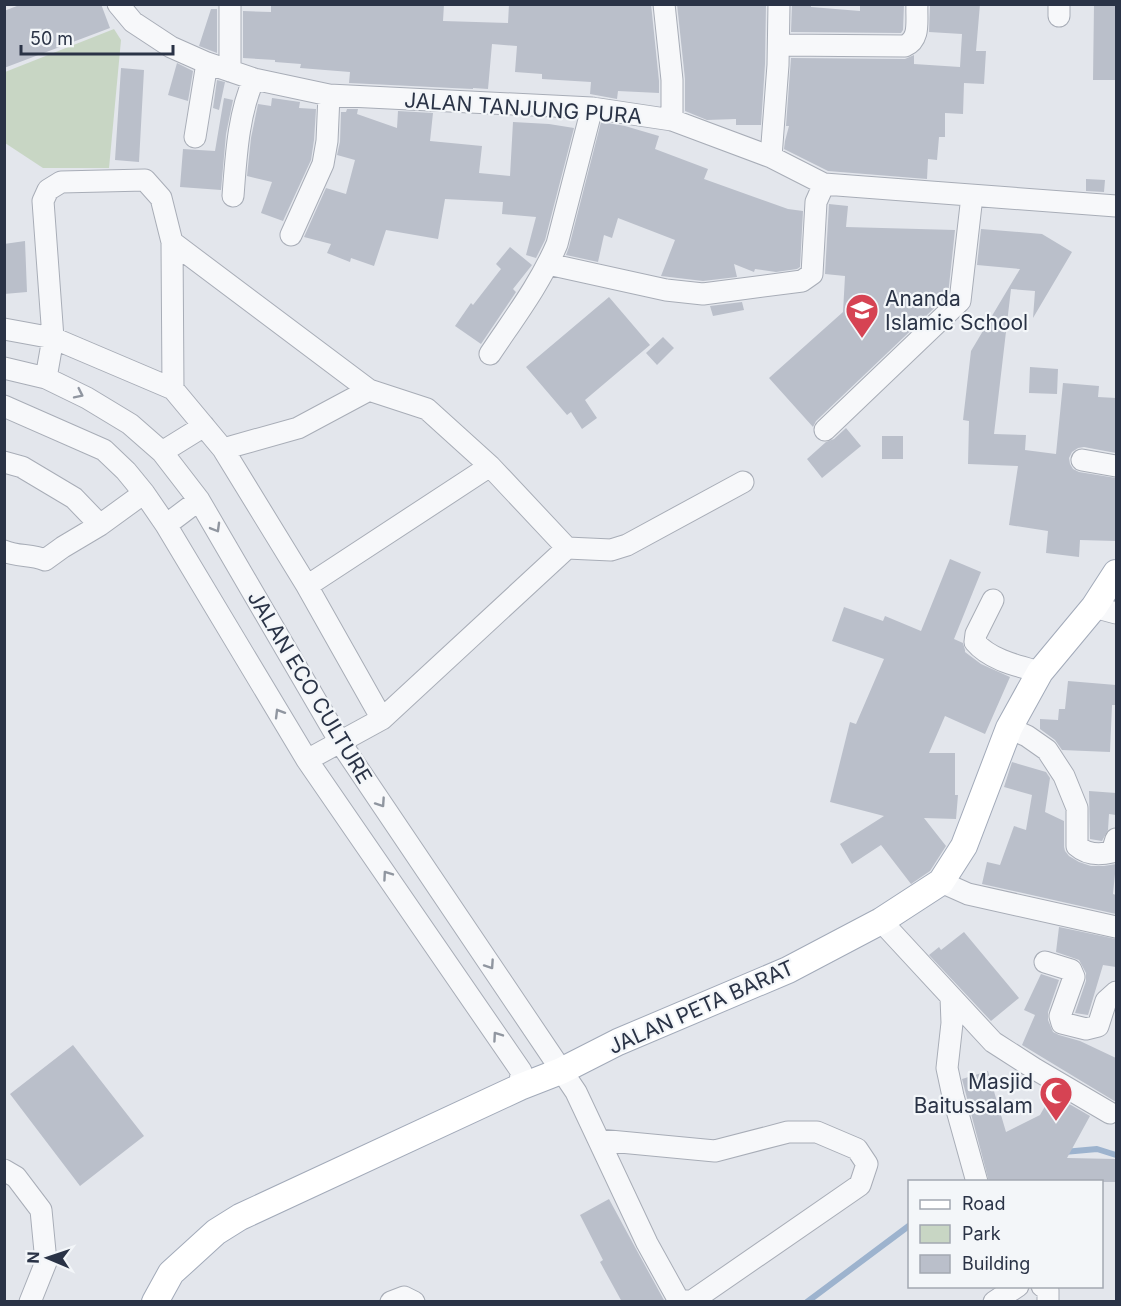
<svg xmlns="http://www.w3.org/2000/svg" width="1121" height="1306" viewBox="0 0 1121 1306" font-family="Inter,sans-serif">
<rect width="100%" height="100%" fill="#e3e6ec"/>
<path fill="#c8d6c4" d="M 114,29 L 121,40 L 109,168 L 43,168 L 5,143 L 5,72 Z"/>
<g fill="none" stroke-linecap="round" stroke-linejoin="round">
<path stroke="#9db3ce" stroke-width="6" d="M 1064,1152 L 1097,1149 L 1116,1155
M 807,1302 L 910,1225"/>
</g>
<path fill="#babfca" d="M 22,4 L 101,4 L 110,28 L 4,68 L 4,11 Z
M 271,4 L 444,4 L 443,21 L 508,23 L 509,4 L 651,4 L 659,81 L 659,93 L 618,91 L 617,99 L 590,94 L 591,82 L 542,79 L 542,74 L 515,72 L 517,46 L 492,44 L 488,89 L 473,88 L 473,89 L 349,83 L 350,72 L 300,68 L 301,64 L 275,62 L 275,60 L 243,58 L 243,11 L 271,12 Z
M 677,4 L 766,4 L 765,64 L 761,125 L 736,125 L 736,119 L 707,120 L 685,111 L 685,79 Z
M 792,4 L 811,4 L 811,7 L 860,11 L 860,4 L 904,4 L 903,30 L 901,33 L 791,32 Z
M 930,4 L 980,4 L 976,51 L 986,51 L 984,84 L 964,83 L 963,114 L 945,113 L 945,137 L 939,137 L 937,160 L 928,159 L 927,179 L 828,171 L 784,149 L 785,141 L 789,126 L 786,126 L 791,58 L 905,59 L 914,55 L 914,64 L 960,67 L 962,34 L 929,32 Z
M 1094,4 L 1116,4 L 1116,80 L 1093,80 Z
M 211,9 L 217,9 L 217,53 L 199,46 Z
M 177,63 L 193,71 L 188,101 L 168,95 Z
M 121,68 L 144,70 L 139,162 L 115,160 Z
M 217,80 L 225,82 L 219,110 L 213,108 Z
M 224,98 L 233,100 L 226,134 L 221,190 L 180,187 L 183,149 L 215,151 Z
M 272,98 L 300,102 L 299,108 L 316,109 L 314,140 L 311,160 L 283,221 L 261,213 L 272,182 L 247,176 L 251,138 L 258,104 L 271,106 Z
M 347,109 L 358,109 L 357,114 L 397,128 L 398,111 L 433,113 L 430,141 L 482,146 L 479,173 L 510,176 L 513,122 L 549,124 L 574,128 L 545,240 L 536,258 L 526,255 L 536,217 L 502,214 L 503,202 L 445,199 L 438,239 L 386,230 L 374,266 L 351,258 L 350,262 L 327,253 L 331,244 L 304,237 L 326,188 L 346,194 L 355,160 L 337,155 L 340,142 L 341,112 L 346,112 Z
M 601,122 L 625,126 L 659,136 L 655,149 L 708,169 L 704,179 L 788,209 L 803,211 L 800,267 L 797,269 L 776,272 L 755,269 L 754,272 L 734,264 L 737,277 L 703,281 L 661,276 L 675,240 L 618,218 L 612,238 L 604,235 L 598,262 L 566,255 L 569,247 Z
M 1086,179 L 1105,180 L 1104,192 L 1086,191 Z
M 829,204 L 848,206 L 846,227 L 955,230 L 948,295 L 816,421 L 813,427 L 769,378 L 843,312 L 845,276 L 825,274 Z
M 981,229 L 1042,234 L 1072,252 L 1033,318 L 1035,291 L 1011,289 L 994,434 L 1026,435 L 1025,450 L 1056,454 L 1063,383 L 1099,386 L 1098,397 L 1116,398 L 1116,453 L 1084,447 L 1078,448 L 1072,452 L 1069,458 L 1070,464 L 1073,469 L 1079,472 L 1116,478 L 1116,541 L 1080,540 L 1079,557 L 1046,553 L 1048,531 L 1009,525 L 1018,466 L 968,464 L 969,421 L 963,420 L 971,351 L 1020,269 L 977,265 Z
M 25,241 L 27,292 L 4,294 L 4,244 Z
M 510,247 L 532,265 L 513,289 L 516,292 L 481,344 L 455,326 L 471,303 L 473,305 L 501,269 L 496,264 Z
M 609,297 L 650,345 L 585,400 L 597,418 L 582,429 L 571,412 L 567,415 L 526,367 Z
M 742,302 L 744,310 L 713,316 L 710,306 Z
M 663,337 L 674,348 L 657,365 L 646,353 Z
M 1030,367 L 1058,369 L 1057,394 L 1029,393 Z
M 846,428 L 861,446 L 822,478 L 807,459 L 826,442 L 834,439 Z
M 882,436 L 903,436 L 903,459 L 882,459 Z
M 950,559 L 981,572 L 954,639 L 963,643 L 965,650 L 965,652 L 981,664 L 1010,677 L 985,734 L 945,716 L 929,753 L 955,753 L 955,795 L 958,795 L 956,819 L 924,818 L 946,846 L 930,871 L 911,884 L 881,845 L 852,864 L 840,844 L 884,816 L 830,802 L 850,722 L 856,724 L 884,659 L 832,641 L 844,607 L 883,621 L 885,616 L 921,631 Z
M 1068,681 L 1116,685 L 1116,705 L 1112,705 L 1110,752 L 1062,750 L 1055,740 L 1040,729 L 1040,719 L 1058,720 L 1059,709 L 1065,709 Z
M 1012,762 L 1046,772 L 1050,778 L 1045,812 L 1064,821 L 1064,847 L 1065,851 L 1069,856 L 1079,862 L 1091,866 L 1104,866 L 1116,864 L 1113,894 L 1116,895 L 1116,914 L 982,884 L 987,862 L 1000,865 L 1014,826 L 1026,830 L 1032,795 L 1004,787 Z
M 1089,791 L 1116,793 L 1116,815 L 1109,814 L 1108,830 L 1102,841 L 1090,839 Z
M 1059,927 L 1116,939 L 1116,967 L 1103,965 L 1088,1015 L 1075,1013 L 1086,981 L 1086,973 L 1079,960 L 1056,952 Z
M 964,932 L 1019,998 L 991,1021 L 929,955 L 939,947 L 941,950 Z
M 1041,974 L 1059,980 L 1048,1012 L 1048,1020 L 1053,1032 L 1059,1035 L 1080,1041 L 1116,1058 L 1116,1102 L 1022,1045 L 1035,1015 L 1024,1010 Z
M 73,1045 L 144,1136 L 80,1186 L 10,1094 Z
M 988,1071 L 1006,1132 L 1040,1115 L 1052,1094 L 1090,1116 L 1067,1158 L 1116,1159 L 1116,1182 L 989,1182 L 962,1079 Z
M 609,1199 L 636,1249 L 665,1302 L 622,1302 L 600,1262 L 603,1260 L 580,1215 Z"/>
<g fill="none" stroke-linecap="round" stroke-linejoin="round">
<defs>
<path id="minor" d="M 118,4 L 133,22 L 171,47 L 207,63 L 254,79 L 329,95 L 592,108 L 672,120 L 771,157 L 824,184 L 1116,206
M 664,4 L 672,80 L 672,120
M 1059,16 L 1059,4
M 779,45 L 905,46 C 921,39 916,20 917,4
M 230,71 L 230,4
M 195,137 L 207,63
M 771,157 L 778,65 L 779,4
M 233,196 C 236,158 238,114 254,79
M 291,235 L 323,164 L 327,141 L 329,95
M 172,242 L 173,389 L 223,449 L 307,586 L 382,719
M 548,264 L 666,290 L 703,294 L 802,281 L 812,274 L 816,202 L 824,184
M 4,329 L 53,338 L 173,389
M 490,354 C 514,318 540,284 557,244 L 592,108
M 4,368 L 46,378 L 87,398 L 130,424 L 162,452 L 199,500 L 340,742 L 576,1092 L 647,1243 L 678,1299 L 684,1301 L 692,1301 L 860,1185 L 867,1164 L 857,1149 L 817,1132 L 788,1132 L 715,1151 L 599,1140
M 46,378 L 53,338 L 43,201 L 48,190 L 61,182 L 145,180 L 161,198 L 172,242 L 369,390
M 4,406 L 104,450 L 126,471 L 144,493 L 166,525 L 307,760 L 521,1071 L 520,1087
M 825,430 L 960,301 L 972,196
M 223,449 L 298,428 L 369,390 L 427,409 L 490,466 L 567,548
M 162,452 L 204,426
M 1082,460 L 1116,466
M 4,462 L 22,467 L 74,498 L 100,525
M 166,525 L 199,500
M 4,551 C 17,557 32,554 45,560 L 63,547 L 100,525 L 144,493
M 307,586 L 490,466
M 993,600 L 976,634 L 975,642 C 990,660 1018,666 1040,672
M 1094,607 L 1116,613
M 1009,728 L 1027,736 L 1047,750 L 1064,776 L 1077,808 L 1077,846 C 1087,855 1099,855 1112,852 L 1116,839
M 307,760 L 382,719 L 567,548 L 611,550 L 627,545 L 743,482
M 941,882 L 968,894 L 1116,927
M 881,921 L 993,1042 L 1035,1069 L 1110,1113
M 1045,962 L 1071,970 L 1074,977 L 1060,1016 L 1062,1023 L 1086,1029 L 1098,1026 L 1106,1001 L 1116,992
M 951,997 L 952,1023 L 947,1068 L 953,1096 L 977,1182
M 4,1170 L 16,1177 L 41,1210 L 46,1262 L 30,1302
M 1042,1286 L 1048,1290 L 1048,1302
M 391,1302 L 404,1297 L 414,1302
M 994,1302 L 1018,1286"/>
<path id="major" d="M 155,1302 L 171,1273 L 216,1232 L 240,1217 L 520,1087 L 561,1071 L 618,1042 L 788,970 L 881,921 L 941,882 L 964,846 L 1009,728 L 1040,672 L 1094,607 L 1116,573"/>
</defs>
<use href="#minor" stroke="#a8adb7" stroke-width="23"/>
<use href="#major" stroke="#a2aab9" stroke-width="28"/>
<use href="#minor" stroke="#f7f8fa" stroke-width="21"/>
<use href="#major" stroke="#fff" stroke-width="26"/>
</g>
<defs><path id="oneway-chevron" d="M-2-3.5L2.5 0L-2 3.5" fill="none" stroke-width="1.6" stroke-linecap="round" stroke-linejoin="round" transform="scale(1.5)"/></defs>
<g stroke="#9096a0">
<use href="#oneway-chevron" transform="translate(79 394) rotate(26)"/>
<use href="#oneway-chevron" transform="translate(216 528) rotate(60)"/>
<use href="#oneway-chevron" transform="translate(279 713) rotate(-121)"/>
<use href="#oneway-chevron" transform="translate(381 803) rotate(56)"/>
<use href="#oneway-chevron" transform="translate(387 875) rotate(-125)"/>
<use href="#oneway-chevron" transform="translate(490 965) rotate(56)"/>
<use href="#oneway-chevron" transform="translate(497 1036) rotate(-125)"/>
</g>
<defs>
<symbol id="school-pin" viewBox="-11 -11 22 30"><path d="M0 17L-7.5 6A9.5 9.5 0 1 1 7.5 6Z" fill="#d64353" stroke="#f3f6f9"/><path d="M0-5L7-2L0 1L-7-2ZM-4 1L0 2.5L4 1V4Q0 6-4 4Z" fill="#fff"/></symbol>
<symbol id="mosque-pin" viewBox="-11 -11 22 30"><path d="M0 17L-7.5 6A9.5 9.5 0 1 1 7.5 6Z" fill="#d64353" stroke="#f3f6f9"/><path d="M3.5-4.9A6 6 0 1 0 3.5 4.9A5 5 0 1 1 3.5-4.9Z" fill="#fff"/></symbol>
</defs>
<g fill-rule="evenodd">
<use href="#school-pin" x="843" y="291" width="38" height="52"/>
<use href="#mosque-pin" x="1037" y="1074" width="38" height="52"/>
</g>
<g text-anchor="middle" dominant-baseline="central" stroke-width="4.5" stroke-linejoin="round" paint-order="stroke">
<g font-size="21" fill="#2a3346" stroke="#f3f6f9">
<text transform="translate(523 108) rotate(4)">JALAN TANJUNG PURA</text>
<text transform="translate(310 687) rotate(59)">JALAN ECO CULTURE</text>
<text transform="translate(701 1007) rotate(-24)">JALAN PETA BARAT</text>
</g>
<g font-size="21" fill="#2a3346" stroke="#f3f6f9" text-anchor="start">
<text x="885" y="298">Ananda<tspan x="885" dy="24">Islamic School</tspan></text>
<text x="1033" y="1081" text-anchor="end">Masjid<tspan x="1033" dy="24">Baitussalam</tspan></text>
</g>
</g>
<rect width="1121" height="1306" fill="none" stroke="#2a3346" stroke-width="12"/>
<rect x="908" y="1180" width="195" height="108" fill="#f3f6f9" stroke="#a3a8b1" stroke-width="1.5"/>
<rect x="920" y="1200" width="30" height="9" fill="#ffffff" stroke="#a3a8b1" stroke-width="1.5"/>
<text x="962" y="1210" font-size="18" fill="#2a3346">Road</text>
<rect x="920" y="1225" width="30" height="18" fill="#c8d6c4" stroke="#a3a8b1" stroke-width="1.5"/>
<text x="962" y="1240" font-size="18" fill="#2a3346">Park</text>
<rect x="920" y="1255" width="30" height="18" fill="#babfca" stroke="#a3a8b1" stroke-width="1.5"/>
<text x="962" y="1270" font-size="18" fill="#2a3346">Building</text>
<g transform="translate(48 1258) rotate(272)" stroke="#f3f6f9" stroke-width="4.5" paint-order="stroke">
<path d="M0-4.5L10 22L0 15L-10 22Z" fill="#2a3346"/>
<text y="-9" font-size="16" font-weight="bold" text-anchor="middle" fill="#2a3346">N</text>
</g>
<path d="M21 45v9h152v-9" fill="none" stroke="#2a3346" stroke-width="3"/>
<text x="30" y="45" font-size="18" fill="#2a3346" stroke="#f3f6f9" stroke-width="4.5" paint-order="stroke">50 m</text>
</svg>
